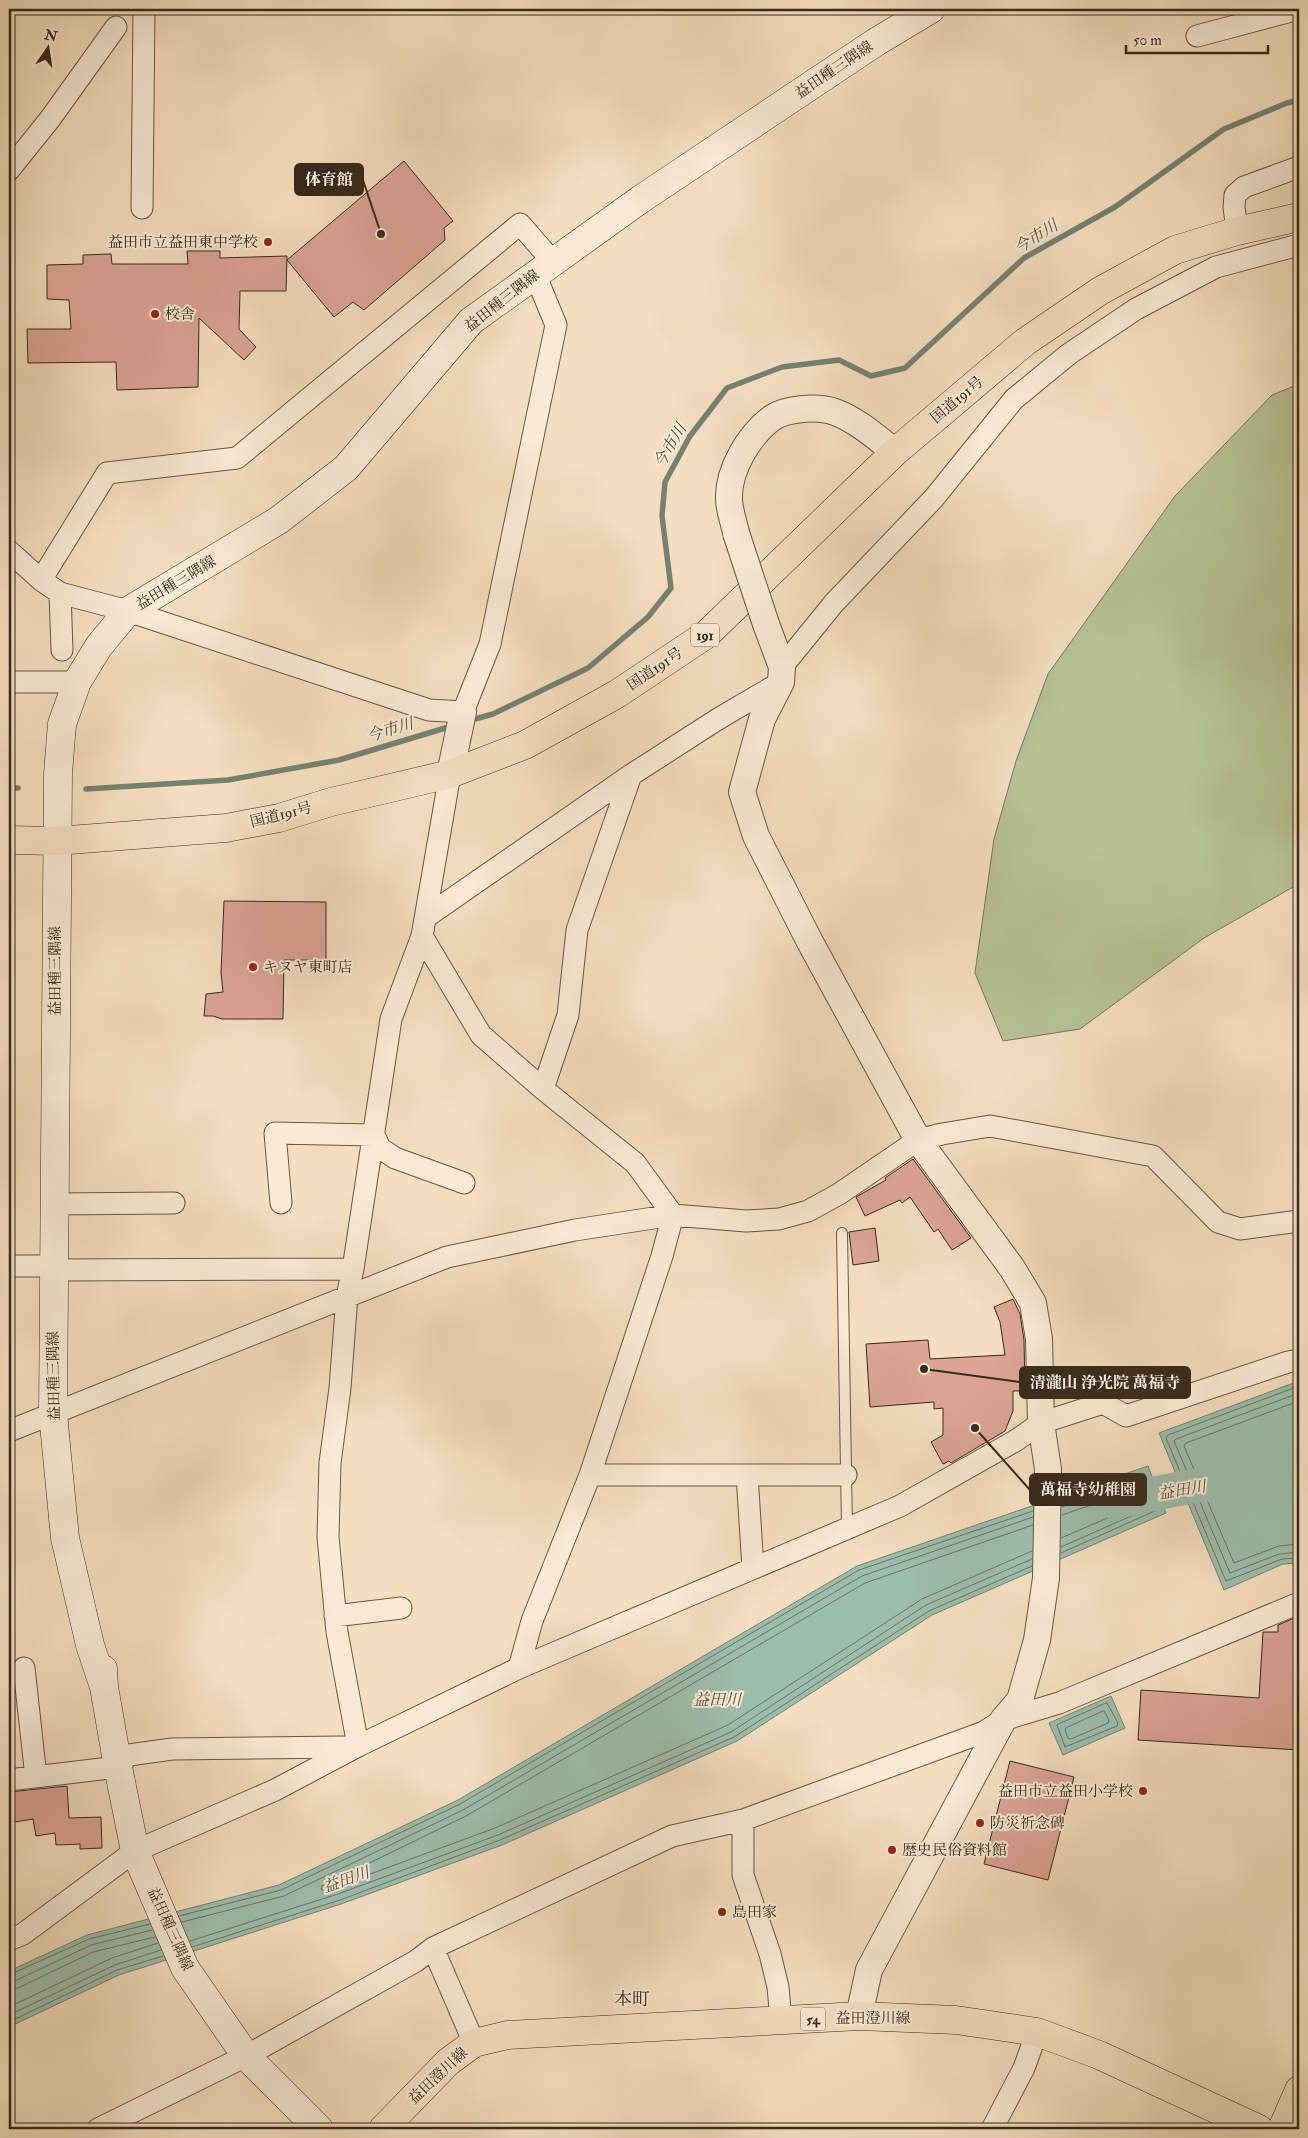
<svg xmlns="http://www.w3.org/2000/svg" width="1308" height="2138" viewBox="0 0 1308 2138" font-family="'IM FELL Double Pica','Noto Serif JP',serif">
<rect width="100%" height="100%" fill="#f4debf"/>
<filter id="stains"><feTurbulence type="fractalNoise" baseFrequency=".004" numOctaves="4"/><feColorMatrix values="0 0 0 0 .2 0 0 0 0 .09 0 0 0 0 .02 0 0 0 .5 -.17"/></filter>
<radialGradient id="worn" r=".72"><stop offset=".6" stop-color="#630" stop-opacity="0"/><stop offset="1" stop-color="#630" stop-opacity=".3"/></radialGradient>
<path fill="#b6c296" stroke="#767659" d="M 1299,384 L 1299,891 L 1293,887 L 1204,938 L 1080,1029 L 1003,1041 L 975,973 L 994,839 L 1016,761 L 1048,674 L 1175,496 L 1272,395 Z"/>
<path fill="#9dbdac" stroke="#748272" d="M 1299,1381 L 1299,1563 L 1283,1564 L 1224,1590 L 1159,1433 Z
M 1148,1466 L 1166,1513 L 932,1615 L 737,1741 L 502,1845 L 341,1904 L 119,1975 L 9,2027 L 9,1971 L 87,1935 L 279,1885 L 458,1800 L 857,1566 Z
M 1111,1696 L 1125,1728 L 1063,1755 L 1049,1723 Z"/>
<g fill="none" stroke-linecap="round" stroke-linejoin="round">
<path stroke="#6a7464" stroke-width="1" d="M 1299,1386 L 1168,1435 L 1166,1438 L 1226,1581 L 1282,1559 L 1299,1558
M 1299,1393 L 1176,1439 L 1174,1441 L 1230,1573 L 1279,1554 L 1299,1552
M 1299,1401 L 1186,1443 L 1184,1446 L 1234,1563 L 1279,1546 L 1299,1544
M 1061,1538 L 1140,1504 L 1141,1501 L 1137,1491 L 1135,1490 L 1062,1515
M 1061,1547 L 1149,1508 L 1151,1506 L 1142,1482 L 1140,1481 L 1062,1507
M 1032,1551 L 922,1599 L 728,1725 L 495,1828 L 335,1887 L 323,1890 L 321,1889 L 322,1886 L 466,1816 L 865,1583 L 1033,1525
M 1061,1553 L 1159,1509 L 1144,1473 L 1062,1501
M 1107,1703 L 1118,1723 L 1117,1726 L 1065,1747 L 1057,1725 Z
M 1104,1711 L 1109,1720 L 1108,1723 L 1071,1739 L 1068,1738 L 1065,1730 L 1066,1728 Z
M 179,1916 L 281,1890 L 460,1804 L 859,1570 L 1033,1511
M 182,1922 L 284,1896 L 463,1810 L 862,1576 L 1033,1517
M 190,1941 L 338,1894 L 498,1835 L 731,1732 L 926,1605 L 1032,1559
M 192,1947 L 340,1900 L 500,1840 L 734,1737 L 929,1611 L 1032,1566
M 9,1975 L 89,1939 L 150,1924
M 9,1982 L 15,1981 L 91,1945 L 152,1930
M 9,1989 L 18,1988 L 93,1952 L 155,1937
M 9,2007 L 112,1958 L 158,1943
M 9,2015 L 115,1965 L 161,1950
M 9,2022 L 117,1970 L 163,1956"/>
<path stroke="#748272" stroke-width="5.5" d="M 468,721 L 493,714 L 588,668 L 648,617 L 671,588 L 662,516 L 665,482 L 690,436 L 727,388 L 782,367 L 839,360 L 871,376 L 905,368 L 1024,258 L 1115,207 L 1224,129 L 1287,103 L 1299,100
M 9,788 L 18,788
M 86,789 L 228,780 L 339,760 L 452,726"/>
<path stroke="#9dbdac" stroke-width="34" d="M 1114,1502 L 1188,1487 L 1288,1474 L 1299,1475"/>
</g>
<path fill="#dba494" stroke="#372a1c" d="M 404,161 L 453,221 L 444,228 L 445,240 L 364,310 L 353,302 L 334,317 L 287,260 Z
M 187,251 L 220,251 L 220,258 L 287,256 L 286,291 L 240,291 L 239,329 L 256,347 L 244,360 L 199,318 L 198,387 L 117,390 L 116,362 L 28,363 L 27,329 L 71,329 L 69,300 L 47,299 L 47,265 L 83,264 L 83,255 L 111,254 L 112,264 L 188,264 Z
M 224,901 L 326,902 L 326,960 L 284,960 L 283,1019 L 222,1019 L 213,1016 L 204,1016 L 206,994 L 223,992 L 221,973 Z
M 913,1159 L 971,1238 L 952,1250 L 938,1229 L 934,1232 L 910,1197 L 902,1203 L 900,1200 L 865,1216 L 856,1197 L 886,1180 L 885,1178 Z
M 875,1228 L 879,1261 L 853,1265 L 849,1232 Z
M 1013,1299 L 1020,1314 L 1024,1340 L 1025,1391 L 1013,1391 L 1013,1411 L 1005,1431 L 951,1463 L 949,1461 L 943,1464 L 931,1442 L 943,1435 L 943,1408 L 934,1409 L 934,1402 L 870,1407 L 866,1344 L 928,1340 L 930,1359 L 1005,1355 L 1000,1322 L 994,1307 Z
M 1299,1616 L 1299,1750 L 1138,1740 L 1141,1690 L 1259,1698 L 1263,1632 L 1278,1632 L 1278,1625 Z
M 1010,1761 L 1074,1777 L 1048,1880 L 984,1864 Z
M 67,1786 L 69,1818 L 101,1817 L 102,1848 L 80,1849 L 80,1844 L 56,1845 L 55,1833 L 36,1836 L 33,1819 L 9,1823 L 9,1792 Z"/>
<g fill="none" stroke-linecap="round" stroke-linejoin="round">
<defs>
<path id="service" d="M 842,1233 L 847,1528"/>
<path id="minor" d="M 1197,36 L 1299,9
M 9,170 L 50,119 L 116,27
M 142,208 L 144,9
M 1237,231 L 1234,207 L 1235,195 L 1244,187 L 1299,167
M 9,551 L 41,580 L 60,593 L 128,611 L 429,710 L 463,712 L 490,644 L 556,325 L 535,274
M 41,580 L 107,473 L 237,458 L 520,224 L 553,262
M 60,593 L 62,650
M 782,667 L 834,603 L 934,498 L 1014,399 L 1069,354 L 1136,309 L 1216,267 L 1299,245
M 9,682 L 77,682
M 426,917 L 631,775
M 422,936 L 481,1035 L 543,1089 L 635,1163 L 673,1215
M 543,1089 L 568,1015 L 577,930 L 631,775 L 718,719 L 781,682
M 281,1203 L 275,1133 L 374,1135 L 380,1148 L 395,1158 L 464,1183
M 54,1204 L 174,1203
M 9,1266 L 45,1266 L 53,1270 L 353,1269
M 9,1431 L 447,1257 L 575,1230 L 673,1215 L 746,1221 L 779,1219 L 808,1211 L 839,1194 L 918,1140 L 942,1134 L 990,1126 L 1153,1156 L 1218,1222 L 1240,1229 L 1299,1221
M 590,1475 L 846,1475
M 747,1475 L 753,1568
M 335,1616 L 401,1608
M 24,1668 L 36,1777
M 519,1668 L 532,1621 L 590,1475 L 662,1256 L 673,1215
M 358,1746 L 337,1632 L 328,1537 L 330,1463 L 340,1388 L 347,1296 L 353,1269 L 391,1019 L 422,936 L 450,774
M 9,1780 L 118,1767 L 129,1755 L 172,1749 L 343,1747 L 352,1749
M 743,1820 L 743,1875 L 770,1954 L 778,1987 L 781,2020
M 9,1940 L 23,1934 L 135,1851 L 275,1790 L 358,1746 L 519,1668 L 900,1506 L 1015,1441 L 1041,1423 L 1103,1403 L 1126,1416 L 1288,1362 L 1299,1360
M 433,1948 L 474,2043
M 98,2129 L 246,2056 L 416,1961 L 433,1948 L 672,1836 L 743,1820 L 984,1732 L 1003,1720 L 1059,1703 L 1299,1603
M 992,2129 L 1024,2068 L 1037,2032"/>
<path id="tertiary" d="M 736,533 C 734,522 729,510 729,499 C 728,470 749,435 772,418 C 787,408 818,406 835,412 C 857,420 877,438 895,452
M 766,624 L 782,667 L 781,682 L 762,719 L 742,792 L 756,836 L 810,942 L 918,1140 L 1012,1268 L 1033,1303 L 1039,1339 L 1041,1423 L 1048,1469 L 1046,1578 L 1037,1640 L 1020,1700 L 1003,1720 L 869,1970 L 859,2016
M 450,774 L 463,712"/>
<path id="secondary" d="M 103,1669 L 104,1687 L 118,1767 L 135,1851 L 185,1968 L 246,2056 L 319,2129
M 104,1687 L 90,1645 L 65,1538 L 53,1414 L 58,773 L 62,724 L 77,682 L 99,646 L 128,611 L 279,520 L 346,468 L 471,321 L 641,199 L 876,42 L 931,9"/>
<path id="primary" d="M 383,2129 L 448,2062 L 474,2043 L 507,2035 L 859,2016 L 956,2020 L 1037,2032 L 1099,2055 L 1259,2129
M 1282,2129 L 1299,2090"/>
<path id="trunk" d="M 9,840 L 56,841 L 226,828 L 279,818 L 331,802 L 450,774 L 525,745 L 617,694 L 707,634 L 895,452 L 1025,342 L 1100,291 L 1175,250 L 1237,231 L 1299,217"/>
</defs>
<use href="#service" stroke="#665745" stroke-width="12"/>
<use href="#minor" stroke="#665745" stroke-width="23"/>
<use href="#tertiary" stroke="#665745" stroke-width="28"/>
<use href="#secondary" stroke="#372a1c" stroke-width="29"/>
<use href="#primary" stroke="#372a1c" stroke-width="29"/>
<use href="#trunk" stroke="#372a1c" stroke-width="29"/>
<use href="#service" stroke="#f8ead5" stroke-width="10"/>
<use href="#minor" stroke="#f8ead5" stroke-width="21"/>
<use href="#tertiary" stroke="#f8ead5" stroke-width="26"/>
<use href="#secondary" stroke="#f8ead5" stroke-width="28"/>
<use href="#primary" stroke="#f4debf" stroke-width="28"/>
<use href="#trunk" stroke="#f4debf" stroke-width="28"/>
<defs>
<path id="tertiary-bridge" d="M 736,533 L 766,624"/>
</defs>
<use href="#tertiary-bridge" stroke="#665745" stroke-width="28" stroke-linecap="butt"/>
<use href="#tertiary-bridge" stroke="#f8ead5" stroke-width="26"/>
</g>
<g fill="#8f2418" stroke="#f8ead5" stroke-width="2">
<circle cx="268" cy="242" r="5"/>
<circle cx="155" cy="314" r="5"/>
<circle cx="253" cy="967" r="5"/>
<circle cx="1143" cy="1791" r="5"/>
<circle cx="980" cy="1823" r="5"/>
<circle cx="892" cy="1850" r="5"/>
<circle cx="722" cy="1912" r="5"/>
</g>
<g text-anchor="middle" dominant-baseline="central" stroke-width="4" stroke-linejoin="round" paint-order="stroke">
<g fill="#f8ead5" stroke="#716454" stroke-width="1">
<rect x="691" y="623.5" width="28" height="23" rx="4"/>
<rect x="800.5" y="2007.5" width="25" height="23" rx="4"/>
</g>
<g font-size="14" font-weight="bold" fill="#372a1c">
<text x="705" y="635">191</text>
<text x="813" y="2019">54</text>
</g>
<g font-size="15" fill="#372a1c" stroke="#f8ead5">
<text transform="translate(834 70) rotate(-34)">益田種三隅線</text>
<text transform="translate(502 301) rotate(-38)">益田種三隅線</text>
<text transform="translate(957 400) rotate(-40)">国道191号</text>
<text transform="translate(176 583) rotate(-31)">益田種三隅線</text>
<text transform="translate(655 669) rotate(-34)">国道191号</text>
<text transform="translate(281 815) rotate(-14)">国道191号</text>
<text transform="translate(55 971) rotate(-90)">益田種三隅線</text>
<text transform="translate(54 1376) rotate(-91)">益田種三隅線</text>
<text transform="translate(170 1929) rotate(66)">益田種三隅線</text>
<text x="873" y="2018">益田澄川線</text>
<text transform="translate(438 2076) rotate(-43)">益田澄川線</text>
</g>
<g font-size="15" fill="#372a1c" stroke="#f8ead5" text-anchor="start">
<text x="258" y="242" text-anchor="end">益田市立益田東中学校</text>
<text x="165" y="314">校舎</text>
<text x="263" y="967">キヌヤ東町店</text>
<text x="1133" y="1791" text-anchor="end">益田市立益田小学校</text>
<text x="990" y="1823">防災祈念碑</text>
<text x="902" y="1850">歴史民俗資料館</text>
<text x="732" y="1912">島田家</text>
</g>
<g font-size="16" font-style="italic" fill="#504f40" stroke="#f8ead5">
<text transform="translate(1036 237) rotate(-32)">今市川</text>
<text transform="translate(670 446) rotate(-59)">今市川</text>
<text transform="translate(390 730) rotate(-17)">今市川</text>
<text transform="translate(1182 1490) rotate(-9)">益田川</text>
<text x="717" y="1700">益田川</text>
<text transform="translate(346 1880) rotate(-19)">益田川</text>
</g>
<g font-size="18" fill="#372a1c" stroke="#f8ead5">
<text x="632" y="1999">本町</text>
</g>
</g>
<path fill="none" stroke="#372a1c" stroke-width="2" d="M381 234L363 180M924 1369L1020 1382M975 1428L1030 1490"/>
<g fill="#372a1c" stroke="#f8ead5" stroke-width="2">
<circle cx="381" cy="234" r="5"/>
<circle cx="924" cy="1369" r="5"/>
<circle cx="975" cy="1428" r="5"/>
</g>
<g fill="#372a1c" stroke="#372a1c" stroke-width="2">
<rect x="295" y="164" width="68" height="31" rx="5"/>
<rect x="1020" y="1367" width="170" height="31" rx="5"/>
<rect x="1030" y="1474" width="116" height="31" rx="5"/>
</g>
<g font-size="16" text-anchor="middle" font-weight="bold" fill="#fff">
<text x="329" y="185">体育館</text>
<text x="1105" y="1388">清瀧山 浄光院 萬福寺</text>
<text x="1088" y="1495">萬福寺幼稚園</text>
</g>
<rect width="1308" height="2138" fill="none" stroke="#f4debf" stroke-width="30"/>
<rect x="10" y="10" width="1288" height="2118" fill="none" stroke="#372a1c" stroke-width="2.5"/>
<rect x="15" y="15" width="1278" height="2108" fill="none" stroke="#372a1c"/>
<g transform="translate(48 48) rotate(13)" stroke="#f8ead5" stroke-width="4" paint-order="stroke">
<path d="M0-4L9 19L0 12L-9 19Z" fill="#372a1c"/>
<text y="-8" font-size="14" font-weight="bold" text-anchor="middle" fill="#372a1c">N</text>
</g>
<path d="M1126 45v8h142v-8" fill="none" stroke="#372a1c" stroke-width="2.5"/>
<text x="1133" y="45" font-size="15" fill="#372a1c" stroke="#f8ead5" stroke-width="4" paint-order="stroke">50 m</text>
<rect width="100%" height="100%" filter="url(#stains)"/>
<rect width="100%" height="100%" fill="url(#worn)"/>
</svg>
